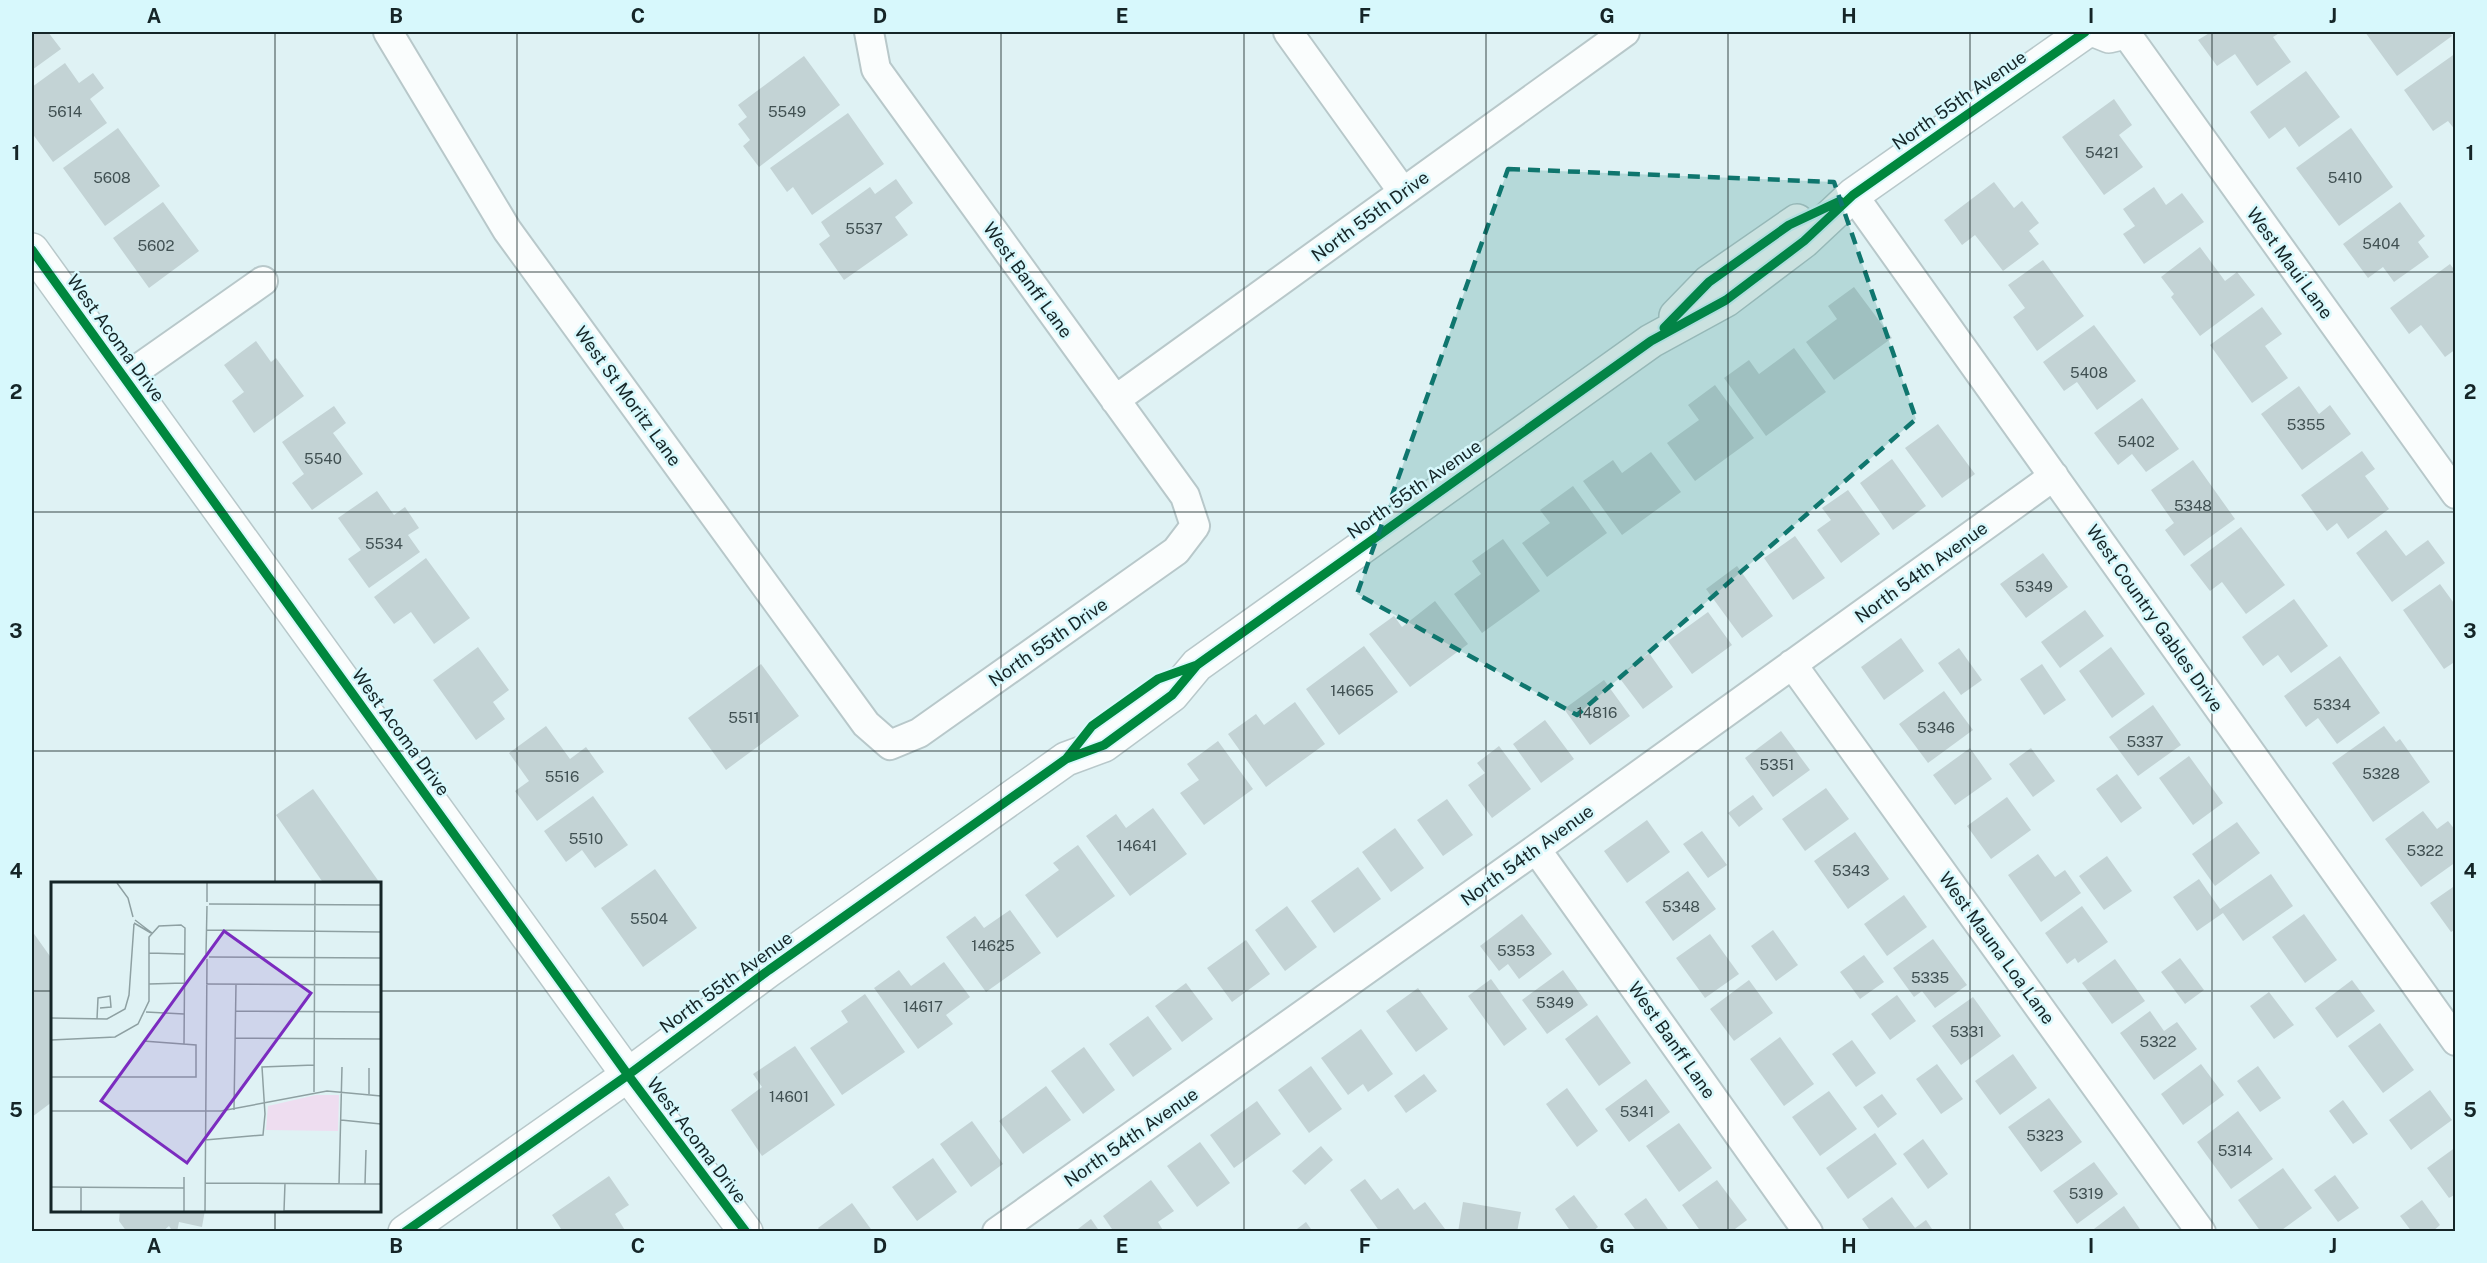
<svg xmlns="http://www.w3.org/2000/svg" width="2487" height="1263" viewBox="0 0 2487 1263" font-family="'Public Sans',sans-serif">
<rect width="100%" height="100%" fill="#dff2f4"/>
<path fill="#c3d3d5" d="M 32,32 L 48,32 L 61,49 L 32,70 Z
M 2211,32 L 2281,32 L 2273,37 L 2291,62 L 2257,86 L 2235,54 L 2217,66 L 2198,40 Z
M 2365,32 L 2449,32 L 2452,36 L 2397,76 Z
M 2456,53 L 2456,131 L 2448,121 L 2433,131 L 2404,90 Z
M 804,56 L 840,105 L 759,167 L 743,146 L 750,140 L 738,124 L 747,117 L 738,105 Z
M 65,63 L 79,83 L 93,73 L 104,88 L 90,99 L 107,123 L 53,162 L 32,133 L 32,87 Z
M 2306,71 L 2340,117 L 2299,147 L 2285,127 L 2269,139 L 2250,112 Z
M 2114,99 L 2132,125 L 2119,135 L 2143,167 L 2104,195 L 2062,137 Z
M 848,113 L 884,164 L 812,215 L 793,187 L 787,192 L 770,168 Z
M 118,128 L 160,186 L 105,226 L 63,168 Z
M 2351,128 L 2393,187 L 2339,226 L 2296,168 Z
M 896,179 L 913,203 L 895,217 L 908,235 L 844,280 L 819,244 L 830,236 L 821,222 L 870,187 L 875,194 Z
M 1994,182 L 2014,208 L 2022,201 L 2039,223 L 2029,231 L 2039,244 L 2003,271 L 1975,235 L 1962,245 L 1944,220 Z
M 2154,187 L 2166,205 L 2182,193 L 2204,222 L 2144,264 L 2123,234 L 2135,226 L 2123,209 Z
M 163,202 L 199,251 L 149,288 L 113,238 Z
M 2400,202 L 2425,236 L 2418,242 L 2429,257 L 2394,282 L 2383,267 L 2368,278 L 2343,244 Z
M 2200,247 L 2225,281 L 2237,272 L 2255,295 L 2200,336 L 2171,297 L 2174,294 L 2161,277 Z
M 2043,260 L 2084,316 L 2037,351 L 2013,317 L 2025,308 L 2008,285 Z
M 2450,264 L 2456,272 L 2456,349 L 2445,357 L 2421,325 L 2409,334 L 2390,308 Z
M 1854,287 L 1892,338 L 1834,380 L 1806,342 L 1837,319 L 1828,306 Z
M 2262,307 L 2282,334 L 2265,346 L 2288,378 L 2252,403 L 2210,345 Z
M 2094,325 L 2136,381 L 2097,410 L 2077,382 L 2064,391 L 2043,362 Z
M 256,341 L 271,362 L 276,358 L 304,396 L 254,433 L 232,401 L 244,392 L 224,365 Z
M 1794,348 L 1826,392 L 1766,436 L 1724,378 L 1749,360 L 1759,374 Z
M 1715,385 L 1754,438 L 1695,481 L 1667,443 L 1699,420 L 1688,405 Z
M 2299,386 L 2319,414 L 2330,405 L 2351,434 L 2302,470 L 2261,414 Z
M 2142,398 L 2179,449 L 2146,472 L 2132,454 L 2118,465 L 2094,433 Z
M 334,406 L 346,423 L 333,433 L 363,474 L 312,510 L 292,483 L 304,474 L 282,442 Z
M 1938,424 L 1975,474 L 1942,498 L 1905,448 Z
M 2362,451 L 2375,469 L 2365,476 L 2389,509 L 2348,539 L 2337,523 L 2327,531 L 2301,495 Z
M 1651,452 L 1681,492 L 1622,535 L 1583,481 L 1613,460 L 1622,473 Z
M 1892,459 L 1926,506 L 1893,530 L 1860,483 Z
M 2193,460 L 2235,519 L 2184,556 L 2165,530 L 2174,523 L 2151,490 Z
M 1573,486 L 1607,533 L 1547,577 L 1522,543 L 1550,523 L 1540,510 Z
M 1848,490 L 1880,534 L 1841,563 L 1817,530 L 1831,520 L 1822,508 Z
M 377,491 L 394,515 L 405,507 L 419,528 L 408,535 L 420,552 L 369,588 L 348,559 L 361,550 L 338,518 Z
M 2241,527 L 2285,585 L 2246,614 L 2222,582 L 2210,591 L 2190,565 Z
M 2386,530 L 2406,556 L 2428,540 L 2445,563 L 2392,602 L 2356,553 Z
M 1795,536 L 1825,578 L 1793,600 L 1764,558 Z
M 1503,539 L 1540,591 L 1482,633 L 1454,594 L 1481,574 L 1472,561 Z
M 2043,553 L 2068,587 L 2026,618 L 2000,584 Z
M 426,558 L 470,618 L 434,644 L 411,612 L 394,624 L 374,597 Z
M 1737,566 L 1773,616 L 1742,638 L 1706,589 Z
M 2440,584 L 2456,606 L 2456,661 L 2444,669 L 2403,610 Z
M 2294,599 L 2328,646 L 2291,673 L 2278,655 L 2263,666 L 2242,637 Z
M 1435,601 L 1468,644 L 1410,687 L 1369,634 L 1394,616 L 1402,627 Z
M 2085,610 L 2104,636 L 2060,668 L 2041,642 Z
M 1708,612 L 1732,645 L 1692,674 L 1668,641 Z
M 1901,638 L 1924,671 L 1884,700 L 1861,667 Z
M 1364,646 L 1398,692 L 1339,735 L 1306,689 Z
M 478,647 L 509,690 L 493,702 L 505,719 L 476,740 L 433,680 Z
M 2111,647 L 2145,694 L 2112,718 L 2079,671 Z
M 1959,648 L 1982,680 L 1961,695 L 1938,663 Z
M 1649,653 L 1673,687 L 1643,709 L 1618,676 Z
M 2340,656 L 2380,713 L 2337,744 L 2318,718 L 2306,727 L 2284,696 Z
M 761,664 L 799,716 L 726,770 L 688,718 Z
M 2042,664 L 2066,700 L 2044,715 L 2020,679 Z
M 1604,680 L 1630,716 L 1590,745 L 1564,709 Z
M 1944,691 L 1973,730 L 1928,763 L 1899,724 Z
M 1295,702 L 1325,744 L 1266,787 L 1228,734 L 1256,714 L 1264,725 Z
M 2153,705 L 2181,745 L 2138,776 L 2109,737 Z
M 1545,720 L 1574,759 L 1541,783 L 1513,744 Z
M 546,726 L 570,759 L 586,747 L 604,772 L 537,821 L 515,791 L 529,781 L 509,753 Z
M 2384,726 L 2396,742 L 2400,739 L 2430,782 L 2373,822 L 2332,763 Z
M 1781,731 L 1810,770 L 1773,797 L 1745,758 Z
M 1218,741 L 1253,789 L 1204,825 L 1180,793 L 1199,780 L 1187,764 Z
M 1499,746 L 1531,789 L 1492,818 L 1468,785 L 1485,773 L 1477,763 Z
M 1970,748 L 1992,779 L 1955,805 L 1933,775 Z
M 2031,748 L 2055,781 L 2033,797 L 2009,764 Z
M 2189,756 L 2223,803 L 2193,825 L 2159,778 Z
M 2117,774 L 2142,808 L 2121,823 L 2096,789 Z
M 1826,788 L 1849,819 L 1805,851 L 1782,819 Z
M 313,789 L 382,886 L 380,888 L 380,884 L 324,884 L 276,815 Z
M 1753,795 L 1763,809 L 1739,827 L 1728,813 Z
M 593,796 L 628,845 L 595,868 L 582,850 L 566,862 L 544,831 Z
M 2007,797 L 2031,830 L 1991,859 L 1967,826 Z
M 1447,799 L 1473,835 L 1443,856 L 1417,820 Z
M 1153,808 L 1187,854 L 1130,896 L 1086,836 L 1116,814 L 1126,828 Z
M 2423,811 L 2437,829 L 2448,821 L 2456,831 L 2456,862 L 2421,887 L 2385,839 Z
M 1647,820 L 1670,852 L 1627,883 L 1604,851 Z
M 2237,822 L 2260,853 L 2215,886 L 2192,854 Z
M 1395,828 L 1424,868 L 1391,892 L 1362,852 Z
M 1702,831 L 1727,865 L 1708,878 L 1683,844 Z
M 1855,832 L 1889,879 L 1848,909 L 1814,861 Z
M 1078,845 L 1115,896 L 1057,938 L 1025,895 L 1059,870 L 1053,863 Z
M 2038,854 L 2055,877 L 2065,870 L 2081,893 L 2041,922 L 2008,875 Z
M 2107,856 L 2132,891 L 2104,910 L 2079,876 Z
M 1358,867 L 1381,899 L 1334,933 L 1311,901 Z
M 655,869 L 697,928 L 643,967 L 601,908 Z
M 1688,871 L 1716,909 L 1673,941 L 1645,902 Z
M 2271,874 L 2293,906 L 2243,941 L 2223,913 L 2197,931 L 2173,897 L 2199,879 L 2220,909 Z
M 2456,885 L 2456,929 L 2451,932 L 2430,903 Z
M 1904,895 L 1927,927 L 1887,956 L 1864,924 Z
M 1287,906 L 1317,947 L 1285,971 L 1255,930 Z
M 2082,906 L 2108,942 L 2078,963 L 2075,958 L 2067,964 L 2045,933 Z
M 1010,910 L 1041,953 L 986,992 L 946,937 L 975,916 L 984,928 Z
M 1522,914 L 1552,954 L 1519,979 L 1508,964 L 1499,971 L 1480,946 Z
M 2304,914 L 2337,960 L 2305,983 L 2272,937 Z
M 1773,930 L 1798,965 L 1776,981 L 1751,946 Z
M 32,931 L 52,959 L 52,1102 L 32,1117 Z
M 1710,934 L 1739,974 L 1705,998 L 1676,958 Z
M 1933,939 L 1967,985 L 1935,1008 L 1922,991 L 1914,997 L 1893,968 Z
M 1246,940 L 1270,974 L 1232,1002 L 1207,968 Z
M 1864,955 L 1884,982 L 1860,999 L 1840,972 Z
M 2180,958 L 2204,990 L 2185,1004 L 2161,972 Z
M 2115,959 L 2145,1001 L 2112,1024 L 2082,983 Z
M 944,962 L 970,997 L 946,1015 L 953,1024 L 918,1049 L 874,988 L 899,970 L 911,986 Z
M 1563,970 L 1588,1005 L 1547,1034 L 1522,1000 Z
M 1491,979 L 1527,1029 L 1504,1046 L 1468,996 Z
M 1749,980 L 1773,1013 L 1734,1041 L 1710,1009 Z
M 2352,980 L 2375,1011 L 2337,1038 L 2315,1008 Z
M 1186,983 L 1213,1019 L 1182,1042 L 1155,1006 Z
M 1418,988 L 1448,1029 L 1416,1052 L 1386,1011 Z
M 2269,992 L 2294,1025 L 2274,1039 L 2250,1006 Z
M 865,994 L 905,1052 L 842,1095 L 810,1048 L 848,1022 L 841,1011 Z
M 1897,995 L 1916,1021 L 1890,1040 L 1871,1014 Z
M 1973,997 L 2001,1036 L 1961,1065 L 1932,1026 Z
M 2150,1011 L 2164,1031 L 2177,1022 L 2197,1049 L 2154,1080 L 2120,1033 Z
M 1597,1015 L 1631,1063 L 1599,1086 L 1565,1039 Z
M 1148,1016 L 1172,1049 L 1133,1077 L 1109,1044 Z
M 2380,1023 L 2414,1070 L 2383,1093 L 2348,1046 Z
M 1361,1029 L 1393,1074 L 1368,1092 L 1363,1084 L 1348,1095 L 1321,1058 Z
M 1780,1037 L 1814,1084 L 1784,1106 L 1750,1059 Z
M 1852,1040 L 1876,1073 L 1856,1087 L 1832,1054 Z
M 795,1046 L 835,1105 L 762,1156 L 731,1110 L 762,1087 L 753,1074 Z
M 1084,1047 L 1115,1090 L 1083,1114 L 1051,1071 Z
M 2013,1054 L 2037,1088 L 2000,1115 L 1975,1081 Z
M 1937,1064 L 1963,1099 L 1941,1114 L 1916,1079 Z
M 2201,1064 L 2224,1095 L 2183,1125 L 2161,1094 Z
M 1311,1066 L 1342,1109 L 1309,1133 L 1278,1090 Z
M 2258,1066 L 2281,1098 L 2260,1112 L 2237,1081 Z
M 1424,1074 L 1437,1091 L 1406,1113 L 1394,1096 Z
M 1646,1079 L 1670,1112 L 1629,1142 L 1605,1109 Z
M 1046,1086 L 1071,1120 L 1023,1154 L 999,1121 Z
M 1567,1088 L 1598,1131 L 1577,1147 L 1546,1104 Z
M 2430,1090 L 2452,1120 L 2411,1150 L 2389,1120 Z
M 1829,1091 L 1857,1129 L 1820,1156 L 1792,1117 Z
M 1882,1094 L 1897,1114 L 1878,1128 L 1863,1107 Z
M 2049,1098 L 2082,1142 L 2041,1172 L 2008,1127 Z
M 2343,1100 L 2368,1134 L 2353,1144 L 2329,1111 Z
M 1257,1101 L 1281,1134 L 1234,1168 L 1210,1135 Z
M 2238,1111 L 2273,1159 L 2231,1189 L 2197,1142 Z
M 972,1121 L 1003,1164 L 971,1187 L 940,1144 Z
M 1679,1123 L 1712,1168 L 1679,1192 L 1646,1146 Z
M 1875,1133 L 1897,1164 L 1848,1199 L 1826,1168 Z
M 1923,1139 L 1948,1174 L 1928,1189 L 1903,1154 Z
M 1200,1142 L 1230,1183 L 1197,1207 L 1167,1166 Z
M 1321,1146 L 1333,1160 L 1305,1185 L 1292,1171 Z
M 2456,1147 L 2456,1194 L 2449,1198 L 2427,1168 Z
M 933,1158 L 957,1192 L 917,1221 L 892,1187 Z
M 2094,1162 L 2118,1194 L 2077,1224 L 2053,1191 Z
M 2283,1168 L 2312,1208 L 2279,1232 L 2261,1232 L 2238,1200 Z
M 2335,1175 L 2359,1208 L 2338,1222 L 2314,1190 Z
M 609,1176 L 629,1205 L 615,1214 L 626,1232 L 563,1232 L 552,1215 Z
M 1365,1179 L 1381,1200 L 1398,1188 L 1414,1210 L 1425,1202 L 1445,1229 L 1442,1232 L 1380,1232 L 1350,1190 Z
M 1151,1180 L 1174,1211 L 1158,1222 L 1164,1232 L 1114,1232 L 1103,1216 Z
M 1717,1180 L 1747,1220 L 1731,1232 L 1701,1232 L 1682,1205 Z
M 1574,1195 L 1598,1227 L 1592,1232 L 1571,1232 L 1555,1209 Z
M 1892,1197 L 1915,1228 L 1926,1220 L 1934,1232 L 1871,1232 L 1862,1219 Z
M 1646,1198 L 1670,1232 L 1637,1232 L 1624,1214 Z
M 2422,1200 L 2440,1225 L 2432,1232 L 2412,1232 L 2400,1216 Z
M 1463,1202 L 1521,1212 L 1517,1232 L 1458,1232 Z
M 852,1203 L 873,1232 L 821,1232 L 818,1228 Z
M 2124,1206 L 2142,1232 L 2090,1232 Z
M 120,1210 L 205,1210 L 202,1227 L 179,1222 L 177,1232 L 173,1232 L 169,1226 L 162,1232 L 127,1232 L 119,1221 Z
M 1091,1219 L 1100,1232 L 1074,1232 Z
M 1306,1222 L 1313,1232 L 1293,1232 Z"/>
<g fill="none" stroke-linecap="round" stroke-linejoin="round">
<defs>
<path id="street" d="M 388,32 L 507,230 L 866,724 L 890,745 L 919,733 L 1176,551 L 1195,526 L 1185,496 L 876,69 L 869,32
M 1288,32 L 1403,192
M 2125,32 L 2456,494
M 1853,195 L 2456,1041
M 125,378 L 263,281
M 1115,400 L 1625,32
M 1792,664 L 2201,1232
M 1536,849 L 1808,1232
M 997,1232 L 1536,849 L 2054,476"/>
<path id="secondary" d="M 2099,32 L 2109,36 L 2126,32
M 32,250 L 628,1075 L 746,1232
M 1676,316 L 1709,282 L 1797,221
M 405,1232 L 628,1075 L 769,970 L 1066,759 L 1104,745 L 1172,695 L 1197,665 L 1651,341 L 1726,300 L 1804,241 L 1853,195 L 2085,32"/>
</defs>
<use href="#street" stroke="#b8c8ca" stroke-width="32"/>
<use href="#secondary" stroke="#b8c8ca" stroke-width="36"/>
<use href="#street" stroke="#fafdfd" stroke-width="28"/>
<use href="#secondary" stroke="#fafdfd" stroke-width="33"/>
<defs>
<path id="cycleway" d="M 32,250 L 628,1075 L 746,1232
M 1664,328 L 1709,282 L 1789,225 L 1840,201
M 1066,759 L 1092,726 L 1158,679 L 1197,665
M 405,1232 L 628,1075 L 769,970 L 1066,759 L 1104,745 L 1172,695 L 1197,665 L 1651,341 L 1726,300 L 1804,241 L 1853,195 L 2085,32"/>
</defs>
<use href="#cycleway" stroke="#d7f8fc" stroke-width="13"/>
<use href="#cycleway" stroke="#00873e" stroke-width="9"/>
</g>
<path fill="#0f766e" fill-opacity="0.2" stroke="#0f766e" stroke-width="4.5" stroke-dasharray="12 8" stroke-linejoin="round" d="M 1508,169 L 1834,182 L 1916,419 L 1577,715 L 1357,594 Z"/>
<path fill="none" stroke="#152527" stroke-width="1.5" stroke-opacity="0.55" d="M 275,32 L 275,884M 517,32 L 517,1232M 759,32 L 759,1232M 1001,32 L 1001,1232M 1244,32 L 1244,1232M 1486,32 L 1486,1232M 1728,32 L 1728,1232M 1970,32 L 1970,1232M 2212,32 L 2212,1232M 32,272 L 2456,272M 32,512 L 2456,512M 32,751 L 2456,751M 32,991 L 52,991M 380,991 L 2456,991M 275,1210 L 275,1232"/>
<g text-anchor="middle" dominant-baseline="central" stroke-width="5" stroke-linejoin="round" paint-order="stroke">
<g font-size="15" fill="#405052">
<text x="65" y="111">5614</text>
<text x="787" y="111">5549</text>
<text x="2102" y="152">5421</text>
<text x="112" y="177">5608</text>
<text x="2345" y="177">5410</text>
<text x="864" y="228">5537</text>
<text x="2381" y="243">5404</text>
<text x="156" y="245">5602</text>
<text x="2089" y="372">5408</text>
<text x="2306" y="424">5355</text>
<text x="2136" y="441">5402</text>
<text x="323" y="458">5540</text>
<text x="2193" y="505">5348</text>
<text x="384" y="543">5534</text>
<text x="2034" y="586">5349</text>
<text x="1352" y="690">14665</text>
<text x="2332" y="704">5334</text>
<text x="1597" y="712">14816</text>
<text x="744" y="717">5511</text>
<text x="1936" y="727">5346</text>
<text x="2145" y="741">5337</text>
<text x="1777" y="764">5351</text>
<text x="2381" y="773">5328</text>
<text x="562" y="776">5516</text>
<text x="586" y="838">5510</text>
<text x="1137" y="845">14641</text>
<text x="2425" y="850">5322</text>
<text x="1851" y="870">5343</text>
<text x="1681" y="906">5348</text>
<text x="649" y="918">5504</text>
<text x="993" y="945">14625</text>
<text x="1516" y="950">5353</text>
<text x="1930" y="977">5335</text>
<text x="1555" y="1002">5349</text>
<text x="923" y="1006">14617</text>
<text x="1967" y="1031">5331</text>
<text x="2158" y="1041">5322</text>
<text x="789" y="1096">14601</text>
<text x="1637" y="1111">5341</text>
<text x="2045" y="1135">5323</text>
<text x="2235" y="1150">5314</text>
<text x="2086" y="1193">5319</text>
</g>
<g font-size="18" fill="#152527" stroke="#d7f8fc">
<text transform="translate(1959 100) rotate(-35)">North 55th Avenue</text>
<text transform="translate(1370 216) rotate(-36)">North 55th Drive</text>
<text transform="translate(2290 263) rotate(54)">West Maui Lane</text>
<text transform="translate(1028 280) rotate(54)">West Banff Lane</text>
<text transform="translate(116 338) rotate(54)">West Acoma Drive</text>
<text transform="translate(628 396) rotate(54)">West St Moritz Lane</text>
<text transform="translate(1414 489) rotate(-35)">North 55th Avenue</text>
<text transform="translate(1921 572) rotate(-36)">North 54th Avenue</text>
<text transform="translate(2155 618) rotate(55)">West Country Gables Drive</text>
<text transform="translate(1048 642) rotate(-35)">North 55th Drive</text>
<text transform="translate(401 732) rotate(54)">West Acoma Drive</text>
<text transform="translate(1527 855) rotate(-36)">North 54th Avenue</text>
<text transform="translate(1997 948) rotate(54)">West Mauna Loa Lane</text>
<text transform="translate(726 982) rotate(-36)">North 55th Avenue</text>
<text transform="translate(1672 1040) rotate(55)">West Banff Lane</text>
<text transform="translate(1131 1137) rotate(-35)">North 54th Avenue</text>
<text transform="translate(697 1140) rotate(53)">West Acoma Drive</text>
</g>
</g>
<g transform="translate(51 882)">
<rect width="330" height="330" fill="#dff2f4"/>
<path d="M 265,213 L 288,213 L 287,249 L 215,248 L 217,224 Z" fill="#eeddf0"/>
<path fill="none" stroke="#8ea0a2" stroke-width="1.5" d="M 66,1 L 77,16 L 82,35M 156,20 L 156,1M 158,22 L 330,23M 84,38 L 101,51M 83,41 L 100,51M 156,48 L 330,50M 98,71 L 133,72M 155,72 L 156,24M 158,75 L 330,76M 98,102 L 133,101M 155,102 L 330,103M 184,129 L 330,130M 95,130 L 133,132M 0,136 L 56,137 L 74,127 L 78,113 L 83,42M 46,137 L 47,116 L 59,114 L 60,125 L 49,126M 184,156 L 330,157M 0,158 L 64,155 L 87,142 L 98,119 L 98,55 L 108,44 L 130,43 L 134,46 L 133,162M 0,189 L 0,158M 0,195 L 145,195 L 145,163 L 92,159M 263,210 L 264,1M 318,212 L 318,186M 183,228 L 185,102M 0,229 L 170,229 L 276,209 L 330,214M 290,238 L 330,242M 154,258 L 212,253 L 214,232 L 211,185 L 263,183M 154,301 L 330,302M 288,302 L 291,185M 314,302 L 315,268M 0,305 L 133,306M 30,306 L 30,329M 133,329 L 133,295M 154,329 L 156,77M 233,329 L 309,329M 233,329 L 234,301"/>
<path fill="#7b2cbf" fill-opacity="0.15" stroke="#7b2cbf" stroke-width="3" d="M 173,49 L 260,111 L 136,281 L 50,219 Z"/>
<rect width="330" height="330" fill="none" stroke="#152527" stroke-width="3"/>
</g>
<rect width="2487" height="1263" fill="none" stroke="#d7f8fc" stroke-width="66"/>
<rect x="33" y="33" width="2421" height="1197" fill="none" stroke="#152527" stroke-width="2"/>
<g font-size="20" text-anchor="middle" font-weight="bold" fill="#152527">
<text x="154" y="23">A</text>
<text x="396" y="23">B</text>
<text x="638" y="23">C</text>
<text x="880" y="23">D</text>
<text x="1122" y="23">E</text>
<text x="1365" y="23">F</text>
<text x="1607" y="23">G</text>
<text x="1849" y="23">H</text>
<text x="2091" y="23">I</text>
<text x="2333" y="23">J</text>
<text x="16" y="160">1</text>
<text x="2470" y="160">1</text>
<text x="16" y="399">2</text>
<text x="2470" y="399">2</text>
<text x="16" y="638">3</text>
<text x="2470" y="638">3</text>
<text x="16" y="878">4</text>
<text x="2470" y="878">4</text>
<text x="16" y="1117">5</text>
<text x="2470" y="1117">5</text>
<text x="154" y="1253">A</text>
<text x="396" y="1253">B</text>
<text x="638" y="1253">C</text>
<text x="880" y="1253">D</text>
<text x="1122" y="1253">E</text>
<text x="1365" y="1253">F</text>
<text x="1607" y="1253">G</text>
<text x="1849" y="1253">H</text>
<text x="2091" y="1253">I</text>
<text x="2333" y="1253">J</text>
</g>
</svg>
